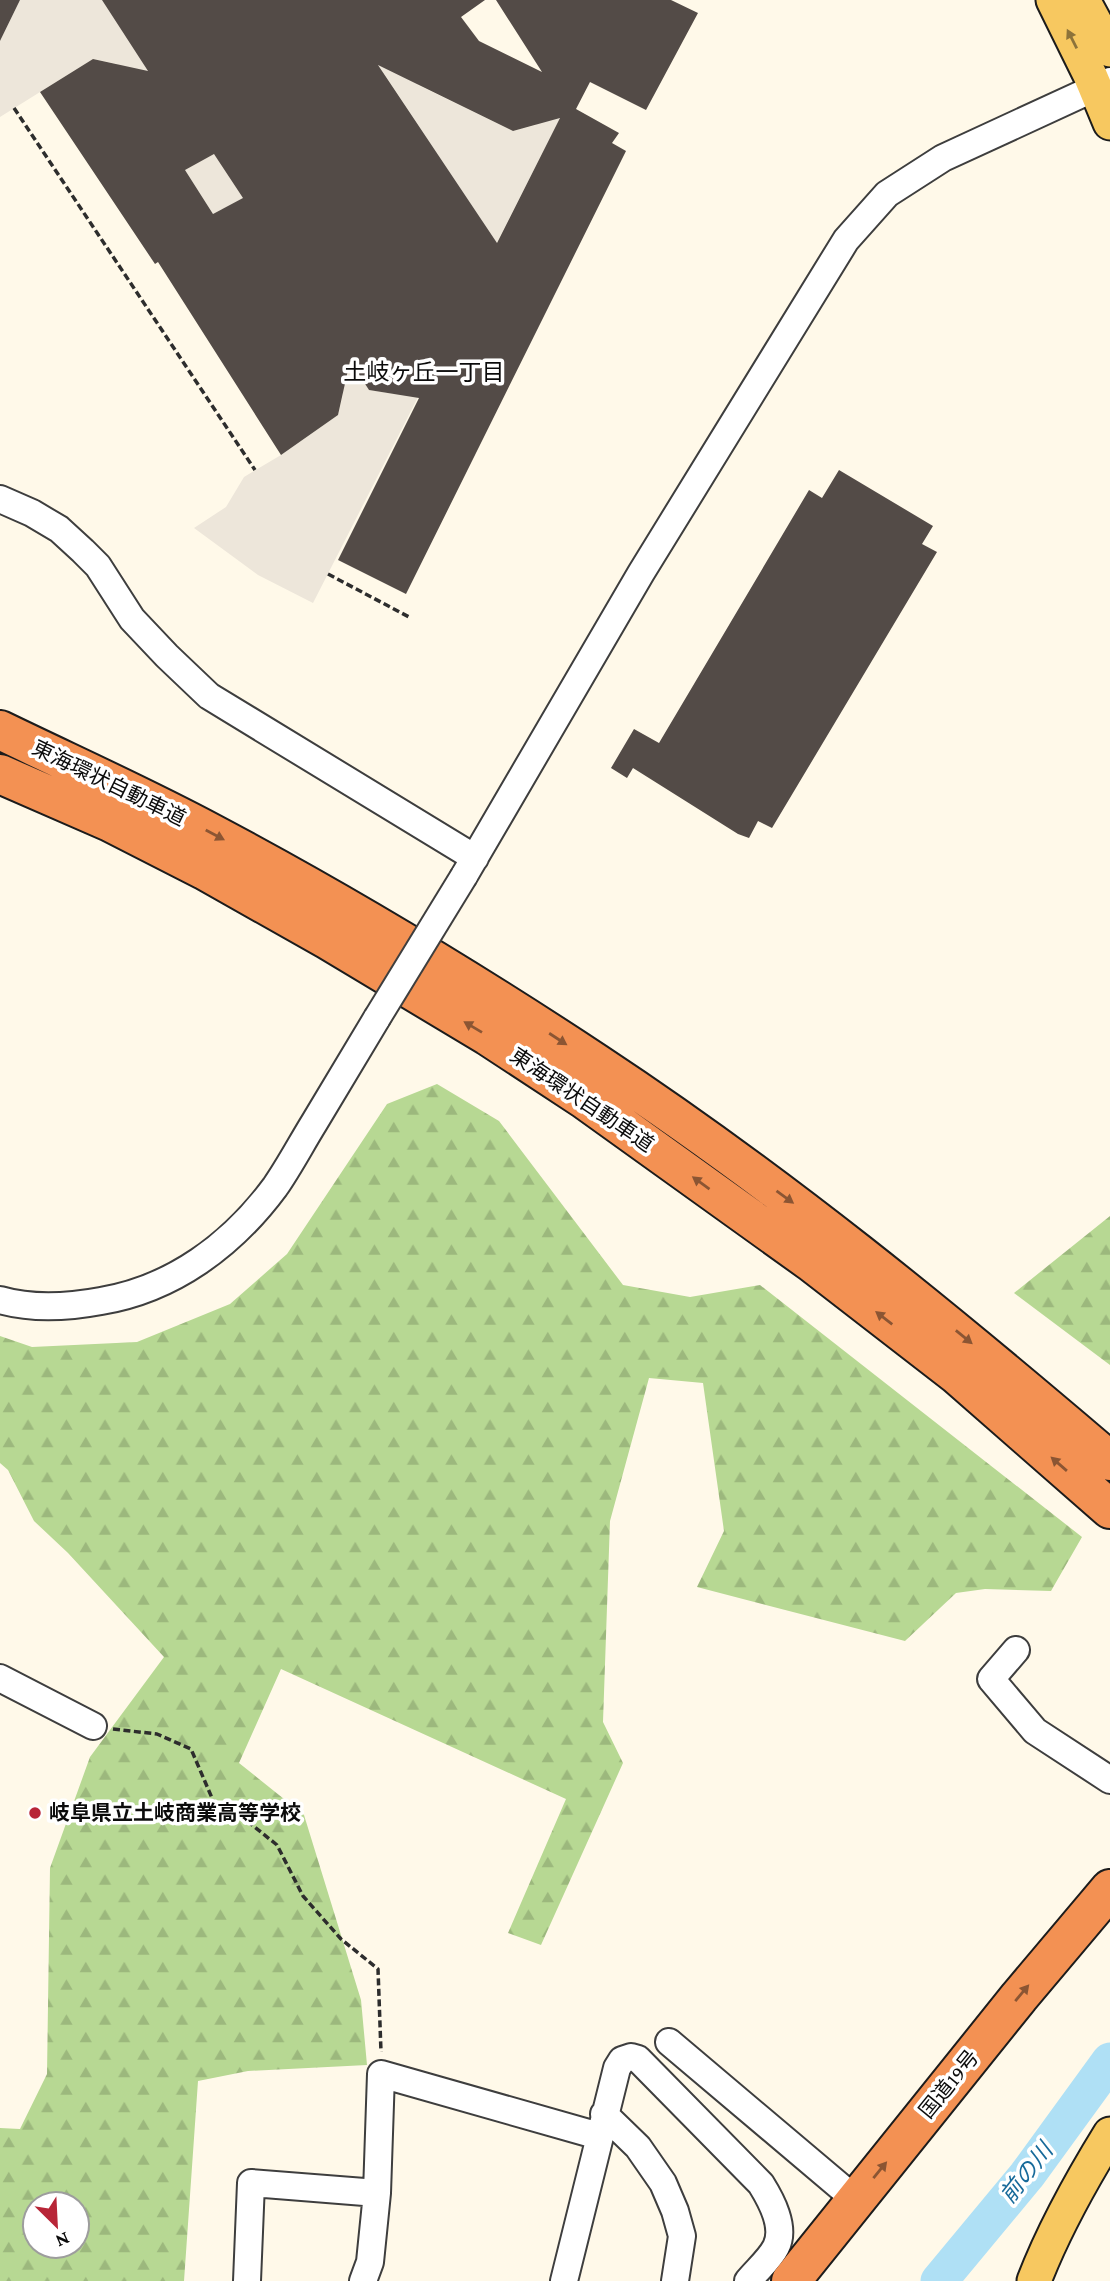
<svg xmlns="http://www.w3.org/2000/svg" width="1110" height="2281" viewBox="0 0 1110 2281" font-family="'Crimson Pro','Noto Sans JP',serif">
<defs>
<pattern id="forest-firs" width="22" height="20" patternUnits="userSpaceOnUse" patternTransform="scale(1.75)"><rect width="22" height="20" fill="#b7d893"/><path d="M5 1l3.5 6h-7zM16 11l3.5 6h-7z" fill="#9cb87d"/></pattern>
</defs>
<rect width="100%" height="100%" fill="#fff9e9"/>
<path fill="url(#forest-firs)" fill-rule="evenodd" d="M 437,1084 L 499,1121 L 623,1285 L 690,1297 L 760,1285 L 1082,1537 L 1051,1591 L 985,1589 L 956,1593 L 905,1641 L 697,1587 L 724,1531 L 703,1383 L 649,1378 L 610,1521 L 603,1722 L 623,1763 L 541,1945 L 508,1933 L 566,1799 L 281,1669 L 239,1763 L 304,1815 L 361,2000 L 367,2065 L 248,2071 L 198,2081 L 184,2281 L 0,2281 L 0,2128 L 20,2129 L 47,2074 L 50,1868 L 90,1757 L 164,1657 L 68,1553 L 34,1521 L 8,1470 L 0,1463 L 0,1336 L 32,1347 L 137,1342 L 230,1304 L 287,1254 L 387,1104 ZM 77,2204 L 77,2246 L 35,2246 L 35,2204 Z
M 1110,1216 L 1110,1365 L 1014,1293 Z"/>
<path fill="#ede6da" d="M 20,0 L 106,0 L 206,158 L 214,154 L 221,163 L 369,390 L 395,394 L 482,221 L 375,60 L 396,51 L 418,85 L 513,131 L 536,125 L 597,0 L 567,105 L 313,603 L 258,575 L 194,528 L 226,507 L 244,477 L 281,455 L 338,415 L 343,394 L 222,209 L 213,214 L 117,64 L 93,59 L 0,117 L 0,41 Z"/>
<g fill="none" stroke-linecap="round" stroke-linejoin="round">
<path stroke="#afe0f5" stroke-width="37" d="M 939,2281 L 1027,2175 L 1110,2061"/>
</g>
<path fill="#534b47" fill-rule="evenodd" d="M 0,0 L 20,0 L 0,41 Z
M 102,0 L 485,0 L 461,17 L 479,41 L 542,72 L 496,0 L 671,0 L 698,13 L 646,110 L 590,82 L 576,109 L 619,133 L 612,143 L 626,151 L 406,594 L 338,560 L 419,398 L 369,390 L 350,361 L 338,415 L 281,455 L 158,262 L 155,264 L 40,92 L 93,59 L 148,71 ZM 378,65 L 513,131 L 560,118 L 497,243 ZM 214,154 L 243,198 L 213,214 L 185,170 Z
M 839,470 L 933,526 L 922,544 L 937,552 L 772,828 L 758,821 L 749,838 L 738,834 L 633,768 L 627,778 L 611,768 L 634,729 L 659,743 L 809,490 L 822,498 Z"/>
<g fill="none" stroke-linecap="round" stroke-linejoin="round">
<defs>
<path id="minor" d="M 0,499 L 32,513 L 59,529 L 83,551 L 98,566 L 132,619 L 167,656 L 209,696 L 475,858
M 464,876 L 641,573 L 846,240 L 887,194 L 943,158 L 1110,81
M 0,1300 C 31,1309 69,1307 101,1301 C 173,1289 232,1245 275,1187 C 289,1167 301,1144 314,1123 C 335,1088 356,1053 377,1018
M 1016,1650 L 991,1679 L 1035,1731 L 1110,1780
M 0,1678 L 93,1726
M 669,2042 L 856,2200
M 604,2114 L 638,2147 L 663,2183 L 675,2211 L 682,2236 L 675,2281
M 247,2281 L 251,2183 L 377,2193
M 363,2281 L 370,2262 L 377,2193 L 381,2074 L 599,2136
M 564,2281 L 617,2068 L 622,2060 L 631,2057 L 638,2059 L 761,2184 C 771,2200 786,2227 776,2247 C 770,2259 757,2270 748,2281"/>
<path id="major" d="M 1053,0 L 1090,75 L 1110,123
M 1083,0 L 1110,50
M 1034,2281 C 1054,2229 1081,2181 1110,2134"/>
<path id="highway" d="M 0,730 C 70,764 142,796 211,833 C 343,903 472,981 596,1063 C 778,1183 945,1320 1110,1461
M 0,774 L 110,822 L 204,870 L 328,940 L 488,1036 L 584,1099 L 811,1262 L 957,1375 L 1110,1509
M 791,2281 L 1019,1997 L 1110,1889"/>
</defs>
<use href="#minor" stroke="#3e3e3e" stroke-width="30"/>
<use href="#major" stroke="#1c1c1c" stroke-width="37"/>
<use href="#highway" stroke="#1c1c1c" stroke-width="42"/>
<path stroke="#2d2d2d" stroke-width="3.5" stroke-dasharray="7 3.5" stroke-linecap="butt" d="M 14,108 L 255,470
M 328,574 L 409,617
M 113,1729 L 157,1734 L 191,1749 L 215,1805 L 241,1816 L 277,1845 L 303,1896 L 341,1939 L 378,1969 L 381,2052"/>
<use href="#minor" stroke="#fff" stroke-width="26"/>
<use href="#major" stroke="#f7c860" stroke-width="33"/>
<use href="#highway" stroke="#f39153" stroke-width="38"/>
<defs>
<path id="minor-bridge" d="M 377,1018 L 464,876"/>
</defs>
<use href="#minor-bridge" stroke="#3e3e3e" stroke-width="30" stroke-linecap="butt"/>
<use href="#minor-bridge" stroke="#fff" stroke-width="26"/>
</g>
<defs><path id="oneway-solid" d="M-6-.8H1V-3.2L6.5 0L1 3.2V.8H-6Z" transform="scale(1.75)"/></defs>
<use fill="#8d733a" href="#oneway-solid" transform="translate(1072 39) rotate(-117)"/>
<g fill="#8b5533">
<use href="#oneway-solid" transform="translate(215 835) rotate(28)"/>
<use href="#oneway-solid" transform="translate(473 1027) rotate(-149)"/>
<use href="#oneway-solid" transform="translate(558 1039) rotate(33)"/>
<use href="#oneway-solid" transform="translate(701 1183) rotate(-144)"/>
<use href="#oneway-solid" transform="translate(785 1197) rotate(36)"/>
<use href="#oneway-solid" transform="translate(884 1318) rotate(-142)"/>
<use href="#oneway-solid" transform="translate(964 1337) rotate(39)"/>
<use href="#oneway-solid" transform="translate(1059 1464) rotate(-139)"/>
<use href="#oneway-solid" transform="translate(1022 1993) rotate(-50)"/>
<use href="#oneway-solid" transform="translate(880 2170) rotate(-51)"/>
</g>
<circle fill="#b82537" stroke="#fff" stroke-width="2.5" cx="35" cy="1813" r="7"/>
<g text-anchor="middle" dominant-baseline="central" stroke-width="7" stroke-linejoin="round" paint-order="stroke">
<g font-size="21" fill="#0b0b0b" stroke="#fff">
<text transform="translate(109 783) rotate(26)">東海環状自動車道</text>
<text transform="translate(582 1100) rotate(34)">東海環状自動車道</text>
<text transform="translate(949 2084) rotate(-51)">国道19号</text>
</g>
<g font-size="21" font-weight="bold" fill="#0b0b0b" stroke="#fff" text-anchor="start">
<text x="49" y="1813">岐阜県立土岐商業高等学校</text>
</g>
<g font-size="23" fill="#0b0b0b" stroke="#fff">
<text x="424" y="372">土岐ヶ丘一丁目</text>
</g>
<g font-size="23" font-style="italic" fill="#176a9a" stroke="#fff">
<text transform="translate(1026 2173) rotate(-52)">前の川</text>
</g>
</g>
<g transform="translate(56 2225) rotate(156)"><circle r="33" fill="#ffffff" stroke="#9d9d9d" stroke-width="2"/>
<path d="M0-5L12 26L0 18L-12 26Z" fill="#b82537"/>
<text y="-10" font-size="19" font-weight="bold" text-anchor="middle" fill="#0b0b0b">N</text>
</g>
</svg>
